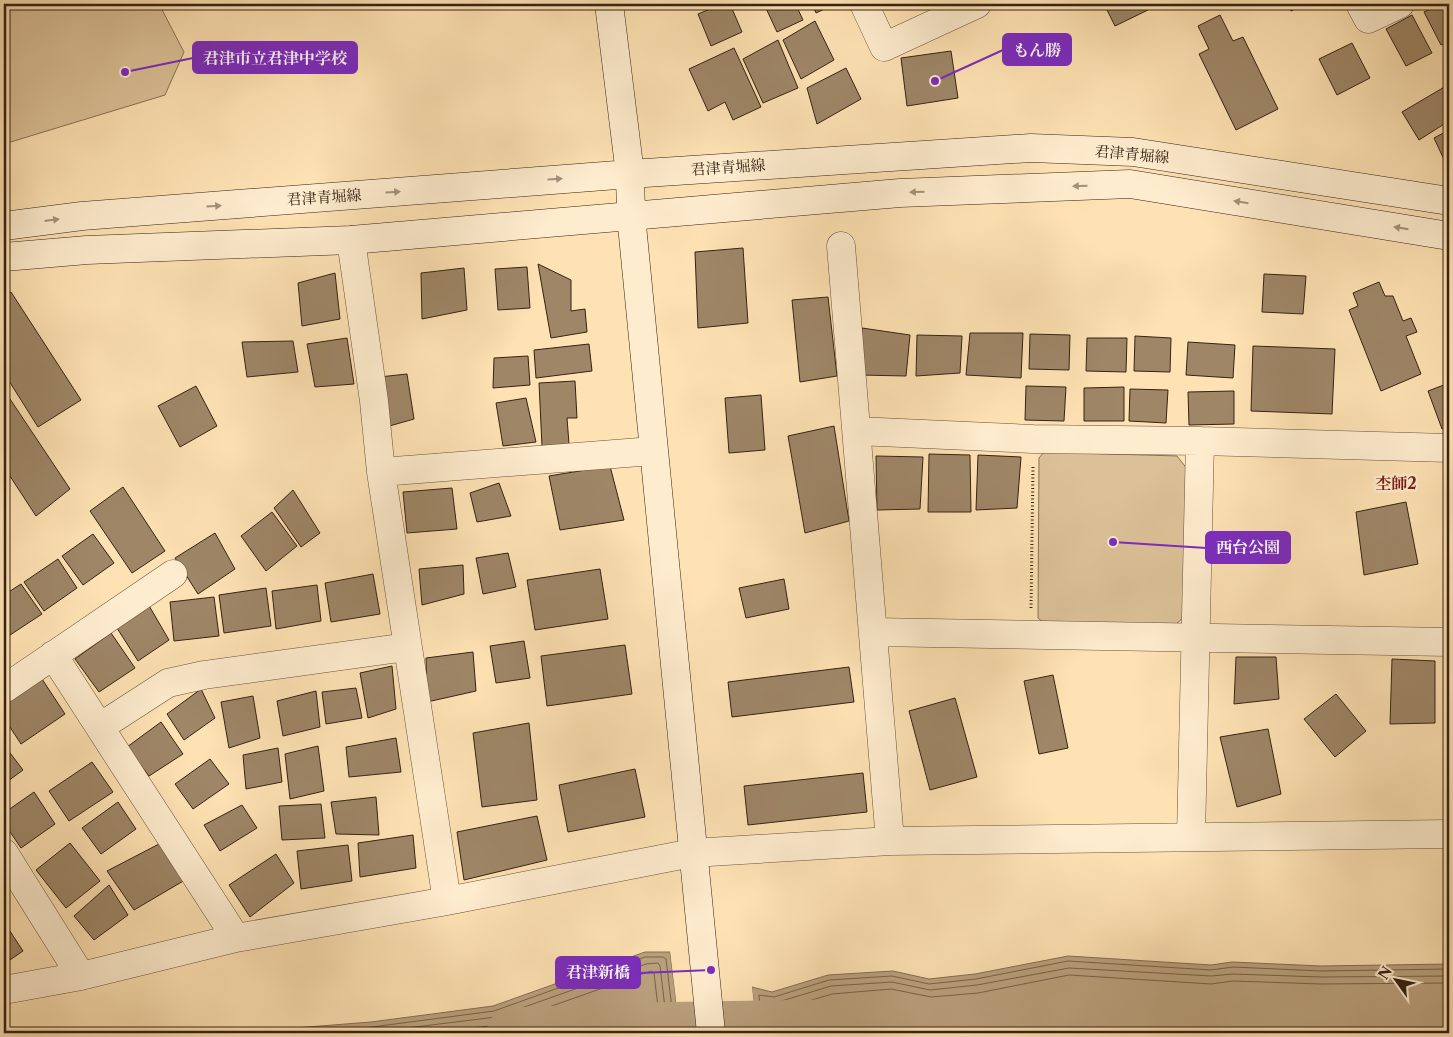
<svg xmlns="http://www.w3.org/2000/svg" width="1453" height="1037" viewBox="0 0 1453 1037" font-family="'Libre Caslon Text','Noto Serif JP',serif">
<rect width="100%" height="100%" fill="#fee2b3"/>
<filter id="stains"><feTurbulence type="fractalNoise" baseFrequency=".004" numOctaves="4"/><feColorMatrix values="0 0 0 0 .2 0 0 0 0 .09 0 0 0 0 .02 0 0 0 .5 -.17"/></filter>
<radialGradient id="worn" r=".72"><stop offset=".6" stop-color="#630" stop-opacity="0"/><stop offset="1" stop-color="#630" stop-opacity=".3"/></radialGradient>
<path fill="#dcc198" stroke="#897256" d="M 4,4 L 159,4 L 184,52 L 165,95 L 4,144 Z
M 1044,452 L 1177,456 L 1188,470 L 1187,614 L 1173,627 L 1044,623 L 1038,618 L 1039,458 Z"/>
<path fill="#baa17d" stroke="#856e53" d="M 645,952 L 670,952 L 680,1033 L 253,1033 L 269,1030 L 371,1022 L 493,1006 Z
M 1068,956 L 1211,965 L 1232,962 L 1321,966 L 1449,964 L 1449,1033 L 757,1033 L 752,987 L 772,992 L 828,975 L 893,971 L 929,979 L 975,974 Z"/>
<path fill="#fee2b3" d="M 670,950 L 673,952 L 682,1033 L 680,1033 Z
M 752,985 L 752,987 L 757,1033 L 755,1033 L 750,987 Z"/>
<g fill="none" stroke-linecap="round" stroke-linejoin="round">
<path stroke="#786248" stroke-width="1" d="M 286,1033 L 372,1027 L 494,1011 L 645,957 L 663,957 L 666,959 L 675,1033
M 366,1033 L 496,1017 L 646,964 L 658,963 L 660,966 L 668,1033
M 429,1033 L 498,1025 L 651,971 L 654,973 L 661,1033
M 762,1033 L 759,995 L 774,997 L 829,980 L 892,976 L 929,984 L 976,979 L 1068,961 L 1211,970 L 1233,967 L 1321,971 L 1449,969
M 768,1033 L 766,1003 L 775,1003 L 831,986 L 892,982 L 930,990 L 977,985 L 1069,968 L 1211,976 L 1233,974 L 1321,977 L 1449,976
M 776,1033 L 775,1011 L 832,994 L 891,989 L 931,997 L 978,993 L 1069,975 L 1211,984 L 1233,981 L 1321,984 L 1449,983"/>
<path stroke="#baa17d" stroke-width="51" d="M 512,1033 L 641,1028 L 826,1025"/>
</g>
<path fill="#9e8667" stroke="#362214" d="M 722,4 L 730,4 L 742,32 L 711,46 L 698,14 Z
M 764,4 L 798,4 L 796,5 L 803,20 L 777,32 Z
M 812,4 L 835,4 L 816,13 Z
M 1104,4 L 1145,4 L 1148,10 L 1115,26 Z
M 1288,4 L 1306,4 L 1291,11 Z
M 1440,4 L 1449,4 L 1449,41 L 1441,45 L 1424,12 Z
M 1220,15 L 1233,41 L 1243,37 L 1278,109 L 1236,130 L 1199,54 L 1209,49 L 1198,26 Z
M 1412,15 L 1432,53 L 1406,66 L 1386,29 Z
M 815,21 L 834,60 L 801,79 L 783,40 Z
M 778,40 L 798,88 L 763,103 L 743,59 Z
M 1352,43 L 1370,78 L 1337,95 L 1319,59 Z
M 734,48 L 761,107 L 733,120 L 725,102 L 708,111 L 689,69 Z
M 951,51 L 958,98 L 907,106 L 901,58 Z
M 846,68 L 861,99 L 817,124 L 807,88 Z
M 1446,86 L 1449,90 L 1449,121 L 1419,140 L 1402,112 Z
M 1449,130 L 1449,163 L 1446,164 L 1434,138 Z
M 743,248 L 748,323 L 698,328 L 695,252 Z
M 538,264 L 571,280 L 571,311 L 585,309 L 587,332 L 551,338 Z
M 527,267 L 530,308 L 498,310 L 495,269 Z
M 464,268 L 467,310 L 422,319 L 421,273 Z
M 335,273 L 340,319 L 302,326 L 298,283 Z
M 1264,274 L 1306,276 L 1303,314 L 1262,312 Z
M 1379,282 L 1385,296 L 1393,296 L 1403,321 L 1411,318 L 1417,332 L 1406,336 L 1421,374 L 1381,391 L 1349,310 L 1358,306 L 1353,293 Z
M 11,292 L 81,400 L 38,427 L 4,373 L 4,297 Z
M 828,297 L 837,376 L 800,382 L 792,300 Z
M 862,328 L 910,335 L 906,376 L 860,375 Z
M 970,333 L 1023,333 L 1021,378 L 966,375 Z
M 1030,334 L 1070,335 L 1069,370 L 1029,369 Z
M 917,335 L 962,336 L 960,373 L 916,376 Z
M 1135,336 L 1171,338 L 1170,372 L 1134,371 Z
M 347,338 L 354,384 L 315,387 L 307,344 Z
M 1087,338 L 1127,338 L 1126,372 L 1086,371 Z
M 293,341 L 298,372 L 247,377 L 242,342 Z
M 1188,342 L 1235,345 L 1233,378 L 1186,375 Z
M 589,344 L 592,371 L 536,378 L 534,350 Z
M 1253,346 L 1335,349 L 1332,414 L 1251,411 Z
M 528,356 L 530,385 L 493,388 L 494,358 Z
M 407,374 L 414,419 L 386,427 L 379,377 Z
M 575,381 L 577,418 L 567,418 L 569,444 L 542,446 L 539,383 Z
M 1449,383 L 1449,427 L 1442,429 L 1428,391 Z
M 196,386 L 217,426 L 180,447 L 158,406 Z
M 1026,386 L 1066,387 L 1064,421 L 1025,420 Z
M 1124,387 L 1124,421 L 1084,421 L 1084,388 Z
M 1130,389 L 1168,390 L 1166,423 L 1129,421 Z
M 4,390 L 70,489 L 36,516 L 4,467 Z
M 1234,391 L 1234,424 L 1189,425 L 1188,392 Z
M 761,395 L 765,450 L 729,453 L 725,398 Z
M 526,398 L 536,442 L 503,446 L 496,403 Z
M 834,426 L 849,521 L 805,533 L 788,436 Z
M 929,454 L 970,455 L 971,512 L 928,512 Z
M 978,455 L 1021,457 L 1017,508 L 976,510 Z
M 876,456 L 923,457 L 920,509 L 877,510 Z
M 610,466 L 624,520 L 560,530 L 549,476 Z
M 499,483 L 511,516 L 477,522 L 470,493 Z
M 123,487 L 165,551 L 132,573 L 90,511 Z
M 452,488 L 457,529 L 407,533 L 403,492 Z
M 293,490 L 320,533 L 301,547 L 274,508 Z
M 1406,502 L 1418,564 L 1364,575 L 1356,512 Z
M 272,512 L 297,546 L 266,571 L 241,536 Z
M 215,533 L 235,569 L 198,594 L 175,558 Z
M 93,534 L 114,563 L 83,585 L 62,556 Z
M 508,553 L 516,587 L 483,594 L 476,558 Z
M 58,559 L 77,588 L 44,611 L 24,582 Z
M 463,565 L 464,594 L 422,605 L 419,569 Z
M 600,569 L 608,619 L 535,630 L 527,580 Z
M 373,574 L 380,614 L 331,622 L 325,583 Z
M 784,579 L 789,609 L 746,618 L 739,588 Z
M 21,584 L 42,614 L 10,635 L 4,625 L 4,595 Z
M 317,585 L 321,621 L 276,629 L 272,591 Z
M 266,588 L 271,626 L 224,633 L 219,595 Z
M 214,597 L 219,636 L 174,641 L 170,602 Z
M 148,604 L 169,640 L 138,661 L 115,625 Z
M 111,633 L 135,668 L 99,692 L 75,659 Z
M 524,641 L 530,678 L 496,683 L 490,646 Z
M 625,645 L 632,694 L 547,706 L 541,656 Z
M 473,652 L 476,691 L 427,702 L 426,658 Z
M 1236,657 L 1276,657 L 1279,699 L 1234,704 Z
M 1392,659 L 1435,661 L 1435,723 L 1390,724 Z
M 392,666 L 396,709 L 368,718 L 360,673 Z
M 849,667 L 854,702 L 732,717 L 728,682 Z
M 1053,675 L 1068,748 L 1039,754 L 1024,681 Z
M 40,676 L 65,714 L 21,744 L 4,718 L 4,701 Z
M 356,688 L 362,718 L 326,724 L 322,692 Z
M 201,689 L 215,718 L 184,740 L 167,714 Z
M 316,691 L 320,727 L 283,736 L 277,701 Z
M 1336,694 L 1366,731 L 1335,757 L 1304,719 Z
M 253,696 L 260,738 L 229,748 L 221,702 Z
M 955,698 L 977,777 L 930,790 L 909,711 Z
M 161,722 L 183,754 L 149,776 L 127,747 Z
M 529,723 L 537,800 L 482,807 L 473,733 Z
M 1268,729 L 1281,794 L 1237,807 L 1220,737 Z
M 396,738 L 401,772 L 349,777 L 346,747 Z
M 4,745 L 23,770 L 4,784 Z
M 318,746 L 324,791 L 290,799 L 285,754 Z
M 278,748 L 282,782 L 246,789 L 243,755 Z
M 210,759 L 229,784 L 193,809 L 175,784 Z
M 92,762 L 113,792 L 69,821 L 49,791 Z
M 635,769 L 645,817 L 568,832 L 559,785 Z
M 863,773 L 867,812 L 748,825 L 744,786 Z
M 34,792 L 55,824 L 21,848 L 4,823 L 4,813 Z
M 376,797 L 379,835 L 336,834 L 331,802 Z
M 118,802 L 136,829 L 101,854 L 82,828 Z
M 321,804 L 325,838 L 282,840 L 279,806 Z
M 242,805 L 257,828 L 220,851 L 204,825 Z
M 537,816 L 547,860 L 464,880 L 457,832 Z
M 413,835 L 416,868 L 360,877 L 358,843 Z
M 70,843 L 100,881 L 66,908 L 36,870 Z
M 159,844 L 185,880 L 134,910 L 107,871 Z
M 348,845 L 352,881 L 301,889 L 297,851 Z
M 276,854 L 294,883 L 250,917 L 229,885 Z
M 109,885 L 128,915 L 94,940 L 74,916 Z
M 4,922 L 23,951 L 4,964 Z"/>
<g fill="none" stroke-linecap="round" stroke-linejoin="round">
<defs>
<path id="street" d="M 864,4 L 884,47 L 977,4
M 1360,4 L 1368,19 L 1400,4
M 351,240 L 374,401 L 381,472 L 447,901
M 841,246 L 890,841
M 857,431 L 1033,439 L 1200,441 L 1449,448
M 381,472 L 653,451
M 873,632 L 1449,642
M 53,655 L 236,938
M 4,689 L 173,574
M 100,727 L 168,683 L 204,675 L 407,647
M 1191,837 L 1200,441
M 4,853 L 81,976
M 4,990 L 81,976 L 236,938 L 447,901 L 692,853 L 890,841 L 1449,834"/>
<path id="secondary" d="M 609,4 L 630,174 L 631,215 L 711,1033
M 4,226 L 82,216 L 630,174 L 1031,148 L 1133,152 L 1449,201
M 4,257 L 87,250 L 351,240 L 900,193 L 1130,184 L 1449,236"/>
</defs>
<use href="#street" stroke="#68523c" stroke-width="29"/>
<use href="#secondary" stroke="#362214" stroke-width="29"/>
<path stroke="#362214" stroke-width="3" stroke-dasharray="1 2.5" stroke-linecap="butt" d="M 1031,608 L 1033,467"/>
<use href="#street" stroke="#feecce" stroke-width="28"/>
<use href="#secondary" stroke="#feecce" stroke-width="28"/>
</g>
<defs><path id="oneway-solid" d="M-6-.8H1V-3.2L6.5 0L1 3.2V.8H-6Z" transform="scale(1.25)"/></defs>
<g fill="#a4917a">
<use href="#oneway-solid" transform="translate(555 179) rotate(-4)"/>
<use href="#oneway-solid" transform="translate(1080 186) rotate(178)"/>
<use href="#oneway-solid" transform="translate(393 192) rotate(-4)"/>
<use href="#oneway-solid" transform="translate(917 192) rotate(178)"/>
<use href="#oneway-solid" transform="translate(1241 202) rotate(-171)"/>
<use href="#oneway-solid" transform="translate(214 206) rotate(-4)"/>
<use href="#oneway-solid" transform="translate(52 220) rotate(-7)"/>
<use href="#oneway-solid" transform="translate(1401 228) rotate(-171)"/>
</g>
<g text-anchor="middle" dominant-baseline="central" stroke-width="5" stroke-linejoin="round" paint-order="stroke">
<g font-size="15" fill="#362214" stroke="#feecce">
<text transform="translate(1132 154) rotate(5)">君津青堀線</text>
<text transform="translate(728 167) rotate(-4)">君津青堀線</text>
<text transform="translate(324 197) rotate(-4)">君津青堀線</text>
</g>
<g font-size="16" font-weight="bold" fill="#7a1f14" stroke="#feecce">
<text x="1396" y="483">杢師2</text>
</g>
</g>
<path fill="none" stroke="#7b2cbf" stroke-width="2" d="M935 81L1003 50M125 72L193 58M1113 542L1206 548M711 970L640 973"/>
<g fill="#7b2cbf" stroke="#feecce" stroke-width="2">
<circle cx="935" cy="81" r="5"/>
<circle cx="125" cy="72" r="5"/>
<circle cx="1113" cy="542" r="5"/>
<circle cx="711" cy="970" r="5"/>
</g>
<g fill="#7b2cbf" stroke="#7b2cbf" stroke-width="2">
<rect x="1003" y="34" width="68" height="31" rx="5"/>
<rect x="193" y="42" width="164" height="31" rx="5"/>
<rect x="1206" y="532" width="84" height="31" rx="5"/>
<rect x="556" y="957" width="84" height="31" rx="5"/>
</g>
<g font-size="16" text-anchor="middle" font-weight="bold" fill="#fff">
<text x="1037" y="56">もん勝</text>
<text x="275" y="64">君津市立君津中学校</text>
<text x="1248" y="553">西台公園</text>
<text x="598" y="978">君津新橋</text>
</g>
<rect width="1453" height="1037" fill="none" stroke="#fee2b3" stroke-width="20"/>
<rect x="5" y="5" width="1443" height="1027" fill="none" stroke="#362214" stroke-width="2.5"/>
<rect x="10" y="10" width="1433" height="1017" fill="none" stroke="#362214"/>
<g transform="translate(1396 980) rotate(303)" stroke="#feecce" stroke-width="4" paint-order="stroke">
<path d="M0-4L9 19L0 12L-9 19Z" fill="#362214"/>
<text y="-8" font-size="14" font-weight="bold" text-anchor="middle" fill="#362214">N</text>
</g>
<rect width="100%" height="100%" filter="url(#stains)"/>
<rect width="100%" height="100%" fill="url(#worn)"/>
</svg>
